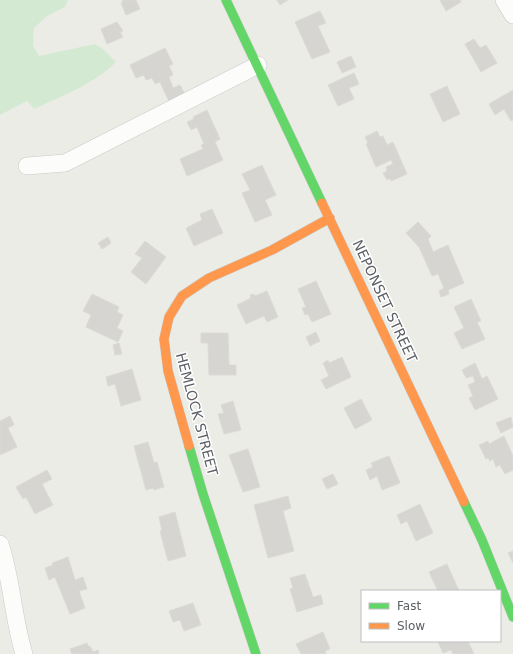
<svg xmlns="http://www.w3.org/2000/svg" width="513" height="654" viewBox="0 0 513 654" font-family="'DejaVu Sans',sans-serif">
<rect width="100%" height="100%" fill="#ecece7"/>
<path fill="#d4e9d2" d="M 0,0 L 68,0 L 65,7 L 47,16 L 34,28 L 33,46 L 39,56 L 95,44 L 103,49 L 116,62 C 94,84 62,96 34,109 L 27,101 L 0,115 Z"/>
<path fill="#d6d5d2" stroke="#dcdad6" d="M 122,0 L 136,0 L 140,9 L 126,15 L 121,3 L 123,2 Z
M 277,0 L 288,0 L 280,5 Z
M 440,0 L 460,0 L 461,2 L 446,11 Z
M 320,11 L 326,23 L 318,26 L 330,52 L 312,59 L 295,22 Z
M 117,22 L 123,31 L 120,32 L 123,37 L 107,44 L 101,29 Z
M 474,39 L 480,48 L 486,45 L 497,63 L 481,72 L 465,44 Z
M 165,48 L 173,64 L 169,66 L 173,75 L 169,77 L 173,88 L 180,85 L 186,96 L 170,104 L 160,82 L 155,84 L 152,78 L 146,80 L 144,75 L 136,78 L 130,65 Z
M 351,56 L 356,67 L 342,73 L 337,62 Z
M 354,73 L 359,84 L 349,88 L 354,99 L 338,106 L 328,85 Z
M 447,86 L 460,114 L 443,122 L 430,94 Z
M 513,90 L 513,120 L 511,121 L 504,109 L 495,115 L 489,104 Z
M 207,110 L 220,139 L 215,142 L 223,160 L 187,176 L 180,159 L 203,149 L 201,145 L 204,144 L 197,127 L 191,130 L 187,122 L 194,119 L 193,117 Z
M 377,131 L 380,137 L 383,136 L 387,145 L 393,142 L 407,174 L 391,181 L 390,178 L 387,180 L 383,173 L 387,171 L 386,167 L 393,164 L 391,160 L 376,167 L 366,144 L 368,143 L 365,137 Z
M 262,165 L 276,195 L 265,200 L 272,215 L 255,222 L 242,193 L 250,190 L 242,174 Z
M 212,209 L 223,233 L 194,246 L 186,228 L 202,220 L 200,214 Z
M 418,222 L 431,236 L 428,239 L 433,252 L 448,245 L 464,283 L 448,290 L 449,294 L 441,297 L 439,291 L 444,288 L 438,274 L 432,276 L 419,247 L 406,233 Z
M 108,237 L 111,243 L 102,249 L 98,243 Z
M 145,241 L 166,257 L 146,284 L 131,272 L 142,258 L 135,254 Z
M 316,281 L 331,314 L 312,322 L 308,314 L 305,315 L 302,308 L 306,307 L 298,289 Z
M 267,291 L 278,317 L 267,322 L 264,316 L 246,324 L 237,305 L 251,298 L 250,295 L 254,294 L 255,296 Z
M 92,294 L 119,307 L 117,312 L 123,315 L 117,328 L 123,331 L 118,342 L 86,327 L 91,315 L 83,311 Z
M 471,299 L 481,321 L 477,322 L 485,339 L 462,349 L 454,333 L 464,328 L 454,307 Z
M 316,332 L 320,341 L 310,346 L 306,337 Z
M 201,333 L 228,333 L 229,365 L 236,365 L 236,375 L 209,375 L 208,343 L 201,343 Z
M 119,343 L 122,354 L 115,355 L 113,345 Z
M 342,357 L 351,377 L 326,389 L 321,380 L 329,376 L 323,363 L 328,360 L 329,363 Z
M 475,363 L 482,379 L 487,376 L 498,399 L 475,410 L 469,398 L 473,396 L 468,385 L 475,382 L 473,376 L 466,378 L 462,370 Z
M 132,369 L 141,400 L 121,406 L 115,384 L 108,386 L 106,377 Z
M 361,399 L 372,420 L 355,429 L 344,408 Z
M 233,401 L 241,430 L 224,434 L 218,414 L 224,413 L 221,405 Z
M 10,416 L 14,425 L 8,428 L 17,447 L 0,455 L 0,421 Z
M 511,417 L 513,427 L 501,433 L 496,423 Z
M 504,436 L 513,456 L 513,470 L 505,474 L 500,465 L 496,467 L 493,459 L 490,461 L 488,458 L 486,459 L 479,445 L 488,441 L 489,444 Z
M 148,442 L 154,463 L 157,462 L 164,487 L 154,490 L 153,488 L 146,490 L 134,446 Z
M 248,449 L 260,487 L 243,492 L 229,455 Z
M 389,456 L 400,483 L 382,490 L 377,476 L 370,480 L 366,470 L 373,467 L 371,463 Z
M 47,470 L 52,479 L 42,484 L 53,505 L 35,514 L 26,497 L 23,499 L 16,487 Z
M 333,474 L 338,484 L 327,489 L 322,479 Z
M 288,496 L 291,508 L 283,511 L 294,551 L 268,558 L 254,505 Z
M 420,504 L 433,533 L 416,541 L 407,521 L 401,524 L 397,515 Z
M 175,512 L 186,556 L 168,561 L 160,531 L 162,531 L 159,517 Z
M 513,551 L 513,563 L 508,553 Z
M 68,557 L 75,580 L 83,577 L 87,589 L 79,591 L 85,608 L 70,614 L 55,577 L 49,580 L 45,568 L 53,565 L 52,563 Z
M 447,564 L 459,591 L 438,591 L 429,572 Z
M 305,574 L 313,597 L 321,595 L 323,604 L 297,612 L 290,589 L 293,588 L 290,578 Z
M 193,603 L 201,625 L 184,631 L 180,620 L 173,622 L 169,611 Z
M 323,632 L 330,649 L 325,651 L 326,654 L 301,654 L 296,644 Z
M 468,641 L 474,654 L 453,654 L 451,650 L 443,653 L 438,642 Z
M 87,643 L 88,646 L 90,646 L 93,652 L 98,650 L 99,654 L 72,654 L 70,649 Z"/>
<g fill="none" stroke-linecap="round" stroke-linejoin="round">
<defs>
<path id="street" d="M 504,0 L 513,15
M 27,166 L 65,163 L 258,65
M 0,544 C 12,580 13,618 24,654"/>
<path id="fast" d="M 226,0 L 322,203
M 189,446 L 203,494 L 256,654
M 464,502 L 482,540 L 513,617"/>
<path id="slow" d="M 322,203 L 464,502
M 189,446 L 168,371 L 164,339 L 169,317 L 182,296 L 209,278 L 272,250 L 330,218"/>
</defs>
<use href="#street" stroke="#c9c9c7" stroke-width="18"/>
<use href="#fast" stroke="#c8c9c7" stroke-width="10"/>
<use href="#slow" stroke="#c8c9c7" stroke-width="10"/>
<use href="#street" stroke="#fcfcfb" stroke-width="17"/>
<use href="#fast" stroke="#63d668" stroke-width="9"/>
<use href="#slow" stroke="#ff974d" stroke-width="9"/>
</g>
<g text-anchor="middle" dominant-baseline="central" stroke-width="3" stroke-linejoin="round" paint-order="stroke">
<g font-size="14" fill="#5c6065" stroke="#fff">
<text transform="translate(385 301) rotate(65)">NEPONSET STREET</text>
<text transform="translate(197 414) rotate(75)">HEMLOCK STREET</text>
</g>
</g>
<rect x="361" y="590" width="140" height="52" fill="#ffffff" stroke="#bebfc1"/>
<rect x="369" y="603" width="20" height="6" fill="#63d668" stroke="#bebfc1"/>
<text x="397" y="610" font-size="12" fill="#5c6065">Fast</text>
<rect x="369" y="623" width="20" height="6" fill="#ff974d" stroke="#bebfc1"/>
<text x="397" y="630" font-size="12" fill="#5c6065">Slow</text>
</svg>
